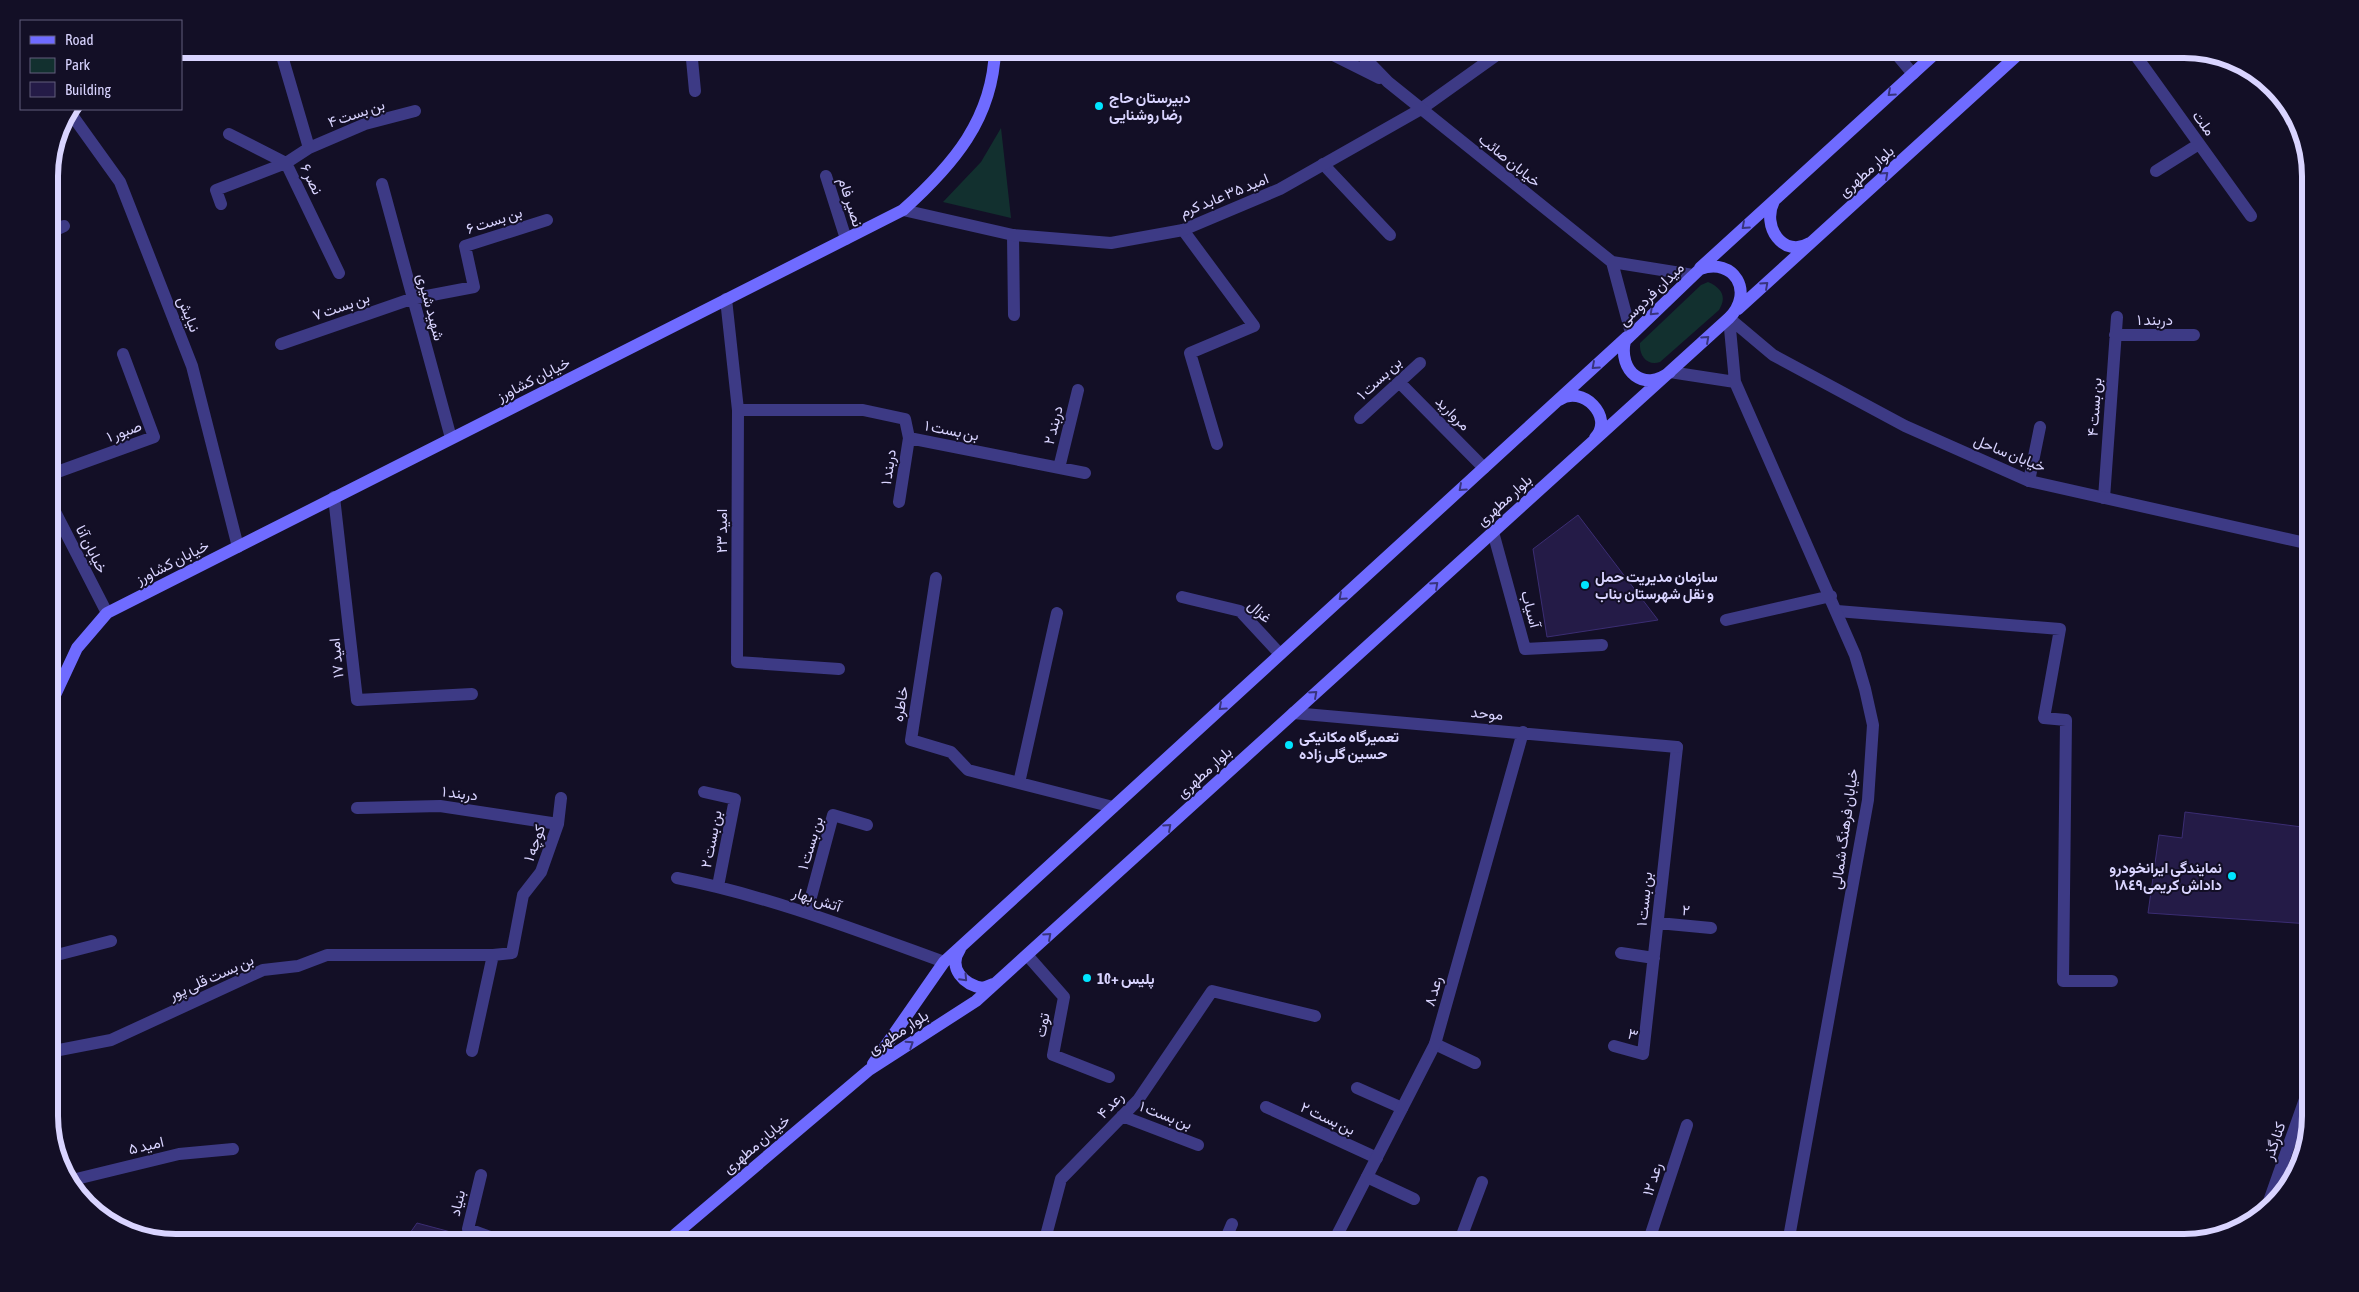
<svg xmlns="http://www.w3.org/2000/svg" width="2359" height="1292" viewBox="0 0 2359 1292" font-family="'Asap Condensed',Vazirmatn,sans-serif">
<rect width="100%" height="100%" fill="#130f26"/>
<path fill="#12302f" d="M 1001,128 L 1011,218 L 943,202 L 981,162 Z
M 1708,282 C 1722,288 1727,297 1719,310 L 1660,362 C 1647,366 1639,356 1640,343 L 1701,285 Z"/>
<path fill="#241b47" stroke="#3b2d73" d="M 1578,515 L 1658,620 L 1547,637 L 1533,549 Z
M 2185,812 L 2310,828 L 2310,924 L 2148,913 L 2159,835 L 2182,838 Z
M 417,1223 L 462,1235 L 482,1243 L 403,1243 Z
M 1822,1236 L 1889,1243 L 1822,1243 Z"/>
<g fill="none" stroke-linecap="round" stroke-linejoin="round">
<path stroke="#3d3a85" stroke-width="12" d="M 280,49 L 309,148 L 286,163 L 339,273
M 691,49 L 695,91
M 1892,49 L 1913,74
M 2131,49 L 2251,216
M 1421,109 L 1505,49
M 69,111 L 120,182 L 192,366 L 238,547
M 229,134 L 286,163
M 309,148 L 365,124 L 415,111
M 1323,164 L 1390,235
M 2156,171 L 2199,144
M 826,176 L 846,239
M 382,184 L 451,438
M 221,204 L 216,190 L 286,163
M 1183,230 L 1254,326 L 1190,353 L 1217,444
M 49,233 L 64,226
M 1013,235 L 1014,315
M 726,299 L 738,410 L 737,662 L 839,669
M 2115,335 L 2194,335
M 281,344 L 411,299 L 474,287 L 465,246 L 547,220
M 1399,382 L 1484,468
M 738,410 L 863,410 L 905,419 L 909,438 L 1085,473
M 1360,418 L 1420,363
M 1059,468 L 1078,390
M 49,475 L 154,437 L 123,354
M 2029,481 L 2040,427
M 334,497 L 357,700 L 472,694
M 2104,498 L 2117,317
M 899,502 L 909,438
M 1493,532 L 1525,649 L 1602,645
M 936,578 L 911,740 L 951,752 L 968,770 L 1113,807
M 1182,597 L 1240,611 L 1280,654
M 1837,611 L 2060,629 L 2044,718 L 2066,720 L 2063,981 L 2112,981
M 1019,783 L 1057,613
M 704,792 L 735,799 L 718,886
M 357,808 L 440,806 L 558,824
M 677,878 C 769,896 856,930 944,962
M 807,912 L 833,815 L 867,825
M 1658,923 L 1711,928
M 1621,953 L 1654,958
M 1027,955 L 1064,997 L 1053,1055 L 1109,1077
M 49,957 L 111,941
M 1435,1044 L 1475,1063
M 1614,1046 L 1643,1054 L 1677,747
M 472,1051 L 493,955
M 49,1052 L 111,1040 L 263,970 L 298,966 L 327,955 L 493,955 L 512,953 L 523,895 L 541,872 L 558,824 L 561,798
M 1357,1088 L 1402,1108
M 1266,1107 L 1377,1158
M 1122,1116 L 1198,1145
M 481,1175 L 468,1229 L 506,1243
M 1367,1177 L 1414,1199
M 68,1181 L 179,1154 L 233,1149
M 1044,1243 L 1061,1179 L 1138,1100 L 1212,991 L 1315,1016
M 1224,1243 L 1232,1224
M 1459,1243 L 1482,1182
M 1648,1243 L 1687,1125"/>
<path stroke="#3d3a85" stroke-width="12" d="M 1321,49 L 1379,78
M 1356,49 L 1388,82 L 1612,262 L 1693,275
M 903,210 L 1013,235 L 1111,243 L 1183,230 L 1280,189 L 1421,109
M 1612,262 L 1631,333
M 1729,318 L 1735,382 L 1855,655 L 1865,689 L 1873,725 L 1868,800 L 1788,1243
M 1729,318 L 1773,355 L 1905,426 L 2029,481 L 2310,544
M 1670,372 L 1735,382
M 49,500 L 107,613
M 1726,620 L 1831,596
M 1293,713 L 1677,747
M 1333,1243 L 1435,1044 L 1523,732"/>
<path stroke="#3d3a85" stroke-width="12" d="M 2267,1207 L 2310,1085"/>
<path stroke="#6f6bff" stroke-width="12" d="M 1774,201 C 1761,226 1783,259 1810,243
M 1700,268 L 1940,49
M 1738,309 L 2024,49
M 1559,400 C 1582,384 1615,417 1595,438
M 49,708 L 77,648 L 107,613 L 903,210 C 953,165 993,119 995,49
M 960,949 C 947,968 964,985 983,988 L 993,984
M 873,1064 L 944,962 L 1627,337
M 665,1243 L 869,1070 L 976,1001 L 1729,318 C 1755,292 1734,257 1700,269 L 1625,341 C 1618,371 1644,393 1670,372"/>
</g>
<defs><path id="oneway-chevron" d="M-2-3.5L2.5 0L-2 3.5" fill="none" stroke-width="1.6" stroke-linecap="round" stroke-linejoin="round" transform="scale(1.25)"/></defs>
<g stroke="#38347d">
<use href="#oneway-chevron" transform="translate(1891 93) rotate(138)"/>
<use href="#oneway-chevron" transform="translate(1885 175) rotate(-42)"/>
<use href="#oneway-chevron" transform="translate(1745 226) rotate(138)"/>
<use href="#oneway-chevron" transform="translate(1765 285) rotate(-42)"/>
<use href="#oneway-chevron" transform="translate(1653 312) rotate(137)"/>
<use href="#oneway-chevron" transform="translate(1706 339) rotate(-42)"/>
<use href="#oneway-chevron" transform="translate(1595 366) rotate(138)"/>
<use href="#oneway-chevron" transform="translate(1462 488) rotate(138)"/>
<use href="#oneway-chevron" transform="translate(1435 585) rotate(-42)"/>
<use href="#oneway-chevron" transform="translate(1342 597) rotate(138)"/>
<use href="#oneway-chevron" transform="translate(1314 694) rotate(-42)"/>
<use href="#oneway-chevron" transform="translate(1222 707) rotate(138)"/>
<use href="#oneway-chevron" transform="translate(1168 827) rotate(-42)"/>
<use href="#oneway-chevron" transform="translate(1048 936) rotate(-42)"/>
<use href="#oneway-chevron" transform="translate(964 978) rotate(47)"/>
<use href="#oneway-chevron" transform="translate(910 1044) rotate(-33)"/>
</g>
<g fill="#00e5ff" stroke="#130f26" stroke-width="2">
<circle cx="1099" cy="106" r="5"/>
<circle cx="1585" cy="585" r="5"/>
<circle cx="1289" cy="745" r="5"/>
<circle cx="2232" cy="876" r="5"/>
<circle cx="1087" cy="978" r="5"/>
</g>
<g text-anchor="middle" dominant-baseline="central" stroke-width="4" stroke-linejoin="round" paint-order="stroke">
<g font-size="15" font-weight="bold" fill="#d9d4ff" stroke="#130f26" text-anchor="start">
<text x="1109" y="97">دبیرستان حاج<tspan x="1109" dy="17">رضا روشنایی</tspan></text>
<text x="1595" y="576">سازمان مدیریت حمل<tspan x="1595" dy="17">و نقل شهرستان بناب</tspan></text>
<text x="1299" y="736">تعمیرگاه مکانیکی<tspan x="1299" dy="17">حسین گلی زاده</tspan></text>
<text x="2222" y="867" text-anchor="end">نمایندگی ایرانخودرو<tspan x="2222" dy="17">داداش کریمی١٨٤٩</tspan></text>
<text x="1097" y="978">پلیس +10</text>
</g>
<g font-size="15" fill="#d9d4ff" stroke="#130f26">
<text transform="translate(356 113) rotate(-19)">بن بست ۴</text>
<text transform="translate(2204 123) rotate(54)">ملت</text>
<text transform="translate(1510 160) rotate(39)">خیابان صائب</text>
<text transform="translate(1866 171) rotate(-42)">بلوار مطهری</text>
<text transform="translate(312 179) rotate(64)">نصر ۶</text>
<text transform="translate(1224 195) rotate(-22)">امید ۳۵ عابد کرم</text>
<text transform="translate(851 202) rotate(72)">نصیر فام</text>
<text transform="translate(494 220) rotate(-18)">بن بست ۶</text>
<text transform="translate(1651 294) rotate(-44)">میدان فردوسی</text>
<text transform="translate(341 306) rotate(-19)">بن بست ۷</text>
<text transform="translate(431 307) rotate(75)">شهید شیری</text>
<text transform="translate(189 314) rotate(68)">نیایش</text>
<text x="2155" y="319">دربند ۱</text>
<text transform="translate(1379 378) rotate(-43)">بن بست ۱</text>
<text transform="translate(533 379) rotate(-27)">خیابان کشاورز</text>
<text transform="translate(2094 407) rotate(-86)">بن بست ۴</text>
<text transform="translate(1453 413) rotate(45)">مروارید</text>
<text transform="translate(1053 425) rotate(-76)">دربند ۲</text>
<text transform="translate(952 430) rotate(11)">بن بست ۱</text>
<text transform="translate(124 431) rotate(-20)">صبور ۱</text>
<text transform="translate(2010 453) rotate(22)">خیابان ساحل</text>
<text transform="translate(888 467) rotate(-81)">دربند ۱</text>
<text transform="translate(1504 500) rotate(-42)">بلوار مطهری</text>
<text transform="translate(721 531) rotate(-90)">امید ۲۳</text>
<text transform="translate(92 549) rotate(63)">خیابان آنا</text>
<text transform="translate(172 562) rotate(-27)">خیابان کشاورز</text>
<text transform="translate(1531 609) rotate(75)">آسیاب</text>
<text transform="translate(1260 611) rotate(42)">غزال</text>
<text transform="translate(336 658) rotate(-96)">امید ۱۷</text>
<text transform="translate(900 704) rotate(-81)">خاطره</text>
<text transform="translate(1487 713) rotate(5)">موحد</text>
<text transform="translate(1204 772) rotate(-42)">بلوار مطهری</text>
<text transform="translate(460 793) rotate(7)">دربند ۱</text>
<text transform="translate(1844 829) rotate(-82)">خیابان فرهنگ شمالی</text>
<text transform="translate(711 839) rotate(-79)">بن بست ۲</text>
<text transform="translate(534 843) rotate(-71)">کوچه ۱</text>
<text transform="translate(810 843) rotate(-73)">بن بست ۱</text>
<text transform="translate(817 899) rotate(18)">آتش بهار</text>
<text transform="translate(1644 899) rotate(-84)">بن بست ۱</text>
<text transform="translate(1686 910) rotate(6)">۲</text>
<text transform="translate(211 977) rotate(-24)">بن بست قلی پور</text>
<text transform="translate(1433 991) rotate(-74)">رعد ۸</text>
<text transform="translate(1042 1025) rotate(-79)">توت</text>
<text transform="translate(898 1032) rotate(-33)">بلوار مطهری</text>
<text transform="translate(1633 1034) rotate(16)">۳</text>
<text transform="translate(1110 1105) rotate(-46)">رعد ۴</text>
<text transform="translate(1166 1115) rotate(21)">بن بست ۱</text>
<text transform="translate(1328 1118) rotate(25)">بن بست ۲</text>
<text transform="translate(2274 1141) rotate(-71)">کنارگذر</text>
<text transform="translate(756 1144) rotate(-40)">خیابان مطهری</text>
<text transform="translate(146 1145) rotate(-13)">امید ۵</text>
<text transform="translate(1652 1179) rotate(-72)">رعد ۱۲</text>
<text transform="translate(457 1203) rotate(-77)">بنیاد</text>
</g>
</g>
<path d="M0 0H2359V1292H0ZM176 58H2184A118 118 0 0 1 2302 176V1116A118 118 0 0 1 2184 1234H176A118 118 0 0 1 58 1116V176A118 118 0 0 1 176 58Z" fill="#130f26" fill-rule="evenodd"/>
<path fill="none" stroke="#d9d4ff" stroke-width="6" d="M176 58H2184A118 118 0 0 1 2302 176V1116A118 118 0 0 1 2184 1234H176A118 118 0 0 1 58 1116V176A118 118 0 0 1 176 58Z"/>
<rect x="20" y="20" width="162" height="90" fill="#130f26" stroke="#625e7d"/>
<rect x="30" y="36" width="25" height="8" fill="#6f6bff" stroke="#625e7d"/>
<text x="65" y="45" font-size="15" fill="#d9d4ff">Road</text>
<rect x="30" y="58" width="25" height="15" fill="#12302f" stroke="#625e7d"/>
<text x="65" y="70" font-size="15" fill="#d9d4ff">Park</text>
<rect x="30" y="82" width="25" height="15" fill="#241b47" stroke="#625e7d"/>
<text x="65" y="95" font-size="15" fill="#d9d4ff">Building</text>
</svg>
